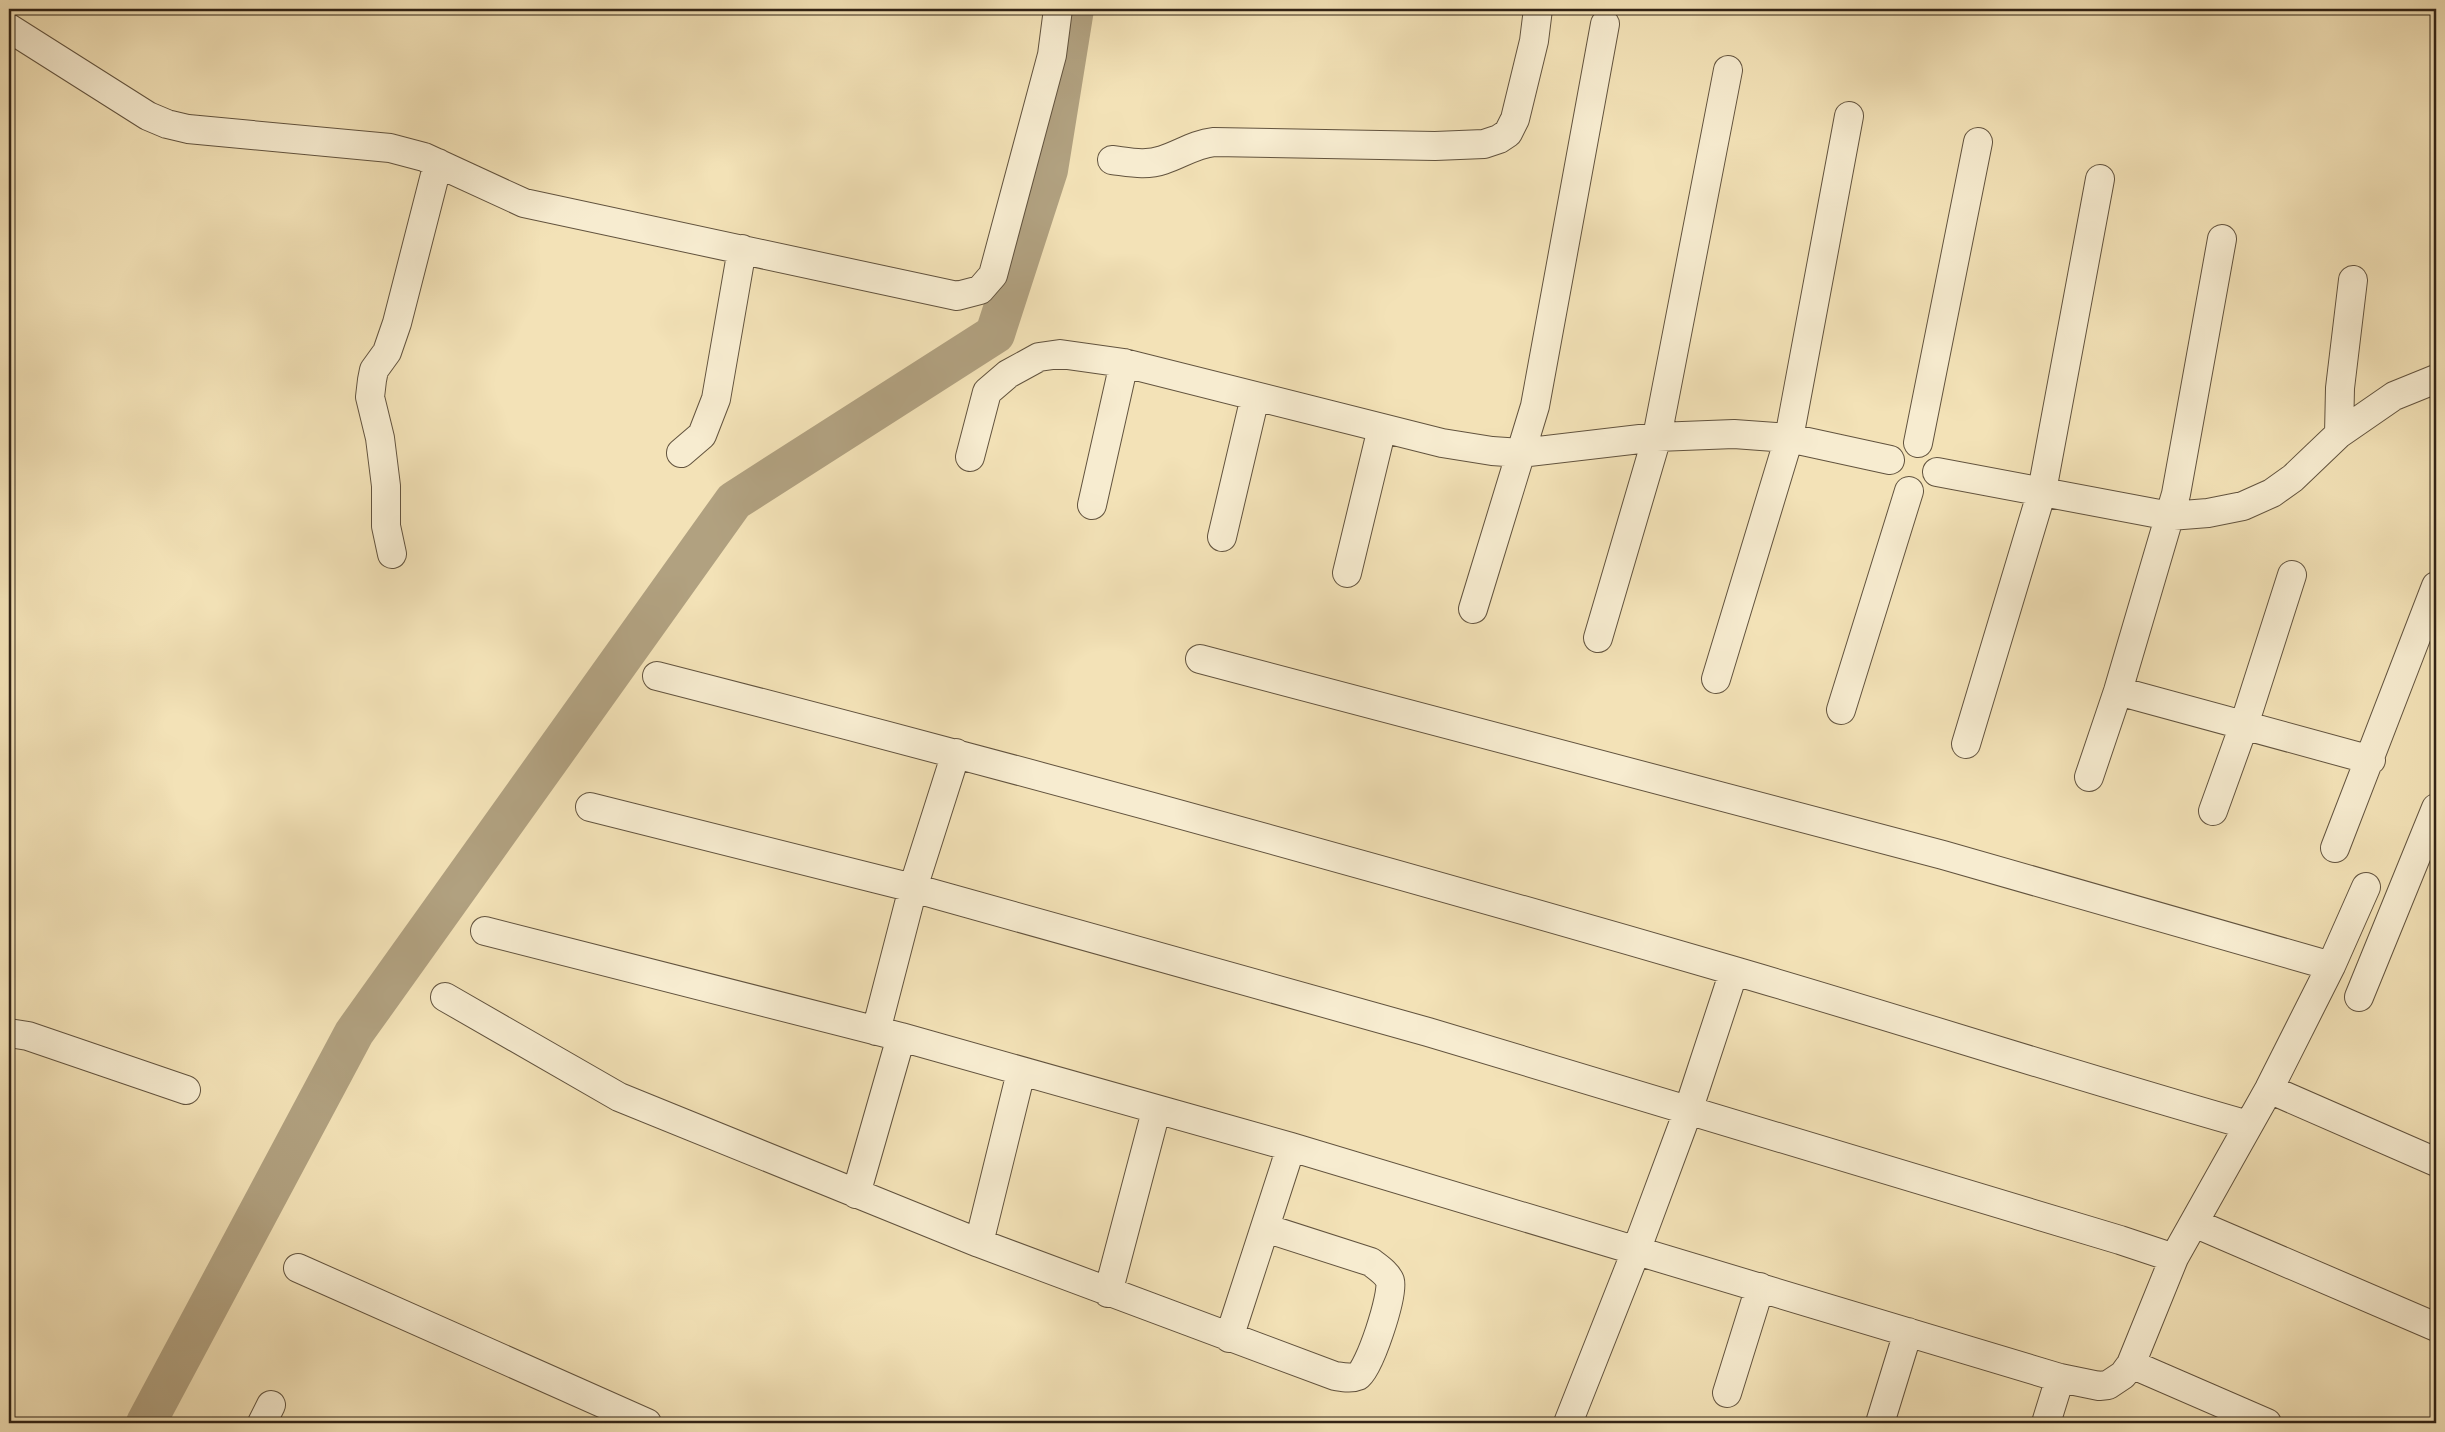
<svg xmlns="http://www.w3.org/2000/svg" width="2445" height="1432" viewBox="0 0 2445 1432" font-family="'Gentium Book Plus',serif">
<rect width="100%" height="100%" fill="#f3e2b7"/>
<filter id="stains"><feTurbulence type="fractalNoise" baseFrequency=".004" numOctaves="4"/><feColorMatrix values="0 0 0 0 .2 0 0 0 0 .09 0 0 0 0 .02 0 0 0 .5 -.17"/></filter>
<radialGradient id="worn" r=".72"><stop offset=".6" stop-color="#630" stop-opacity="0"/><stop offset="1" stop-color="#630" stop-opacity=".3"/></radialGradient>
<g fill="none" stroke-linecap="round" stroke-linejoin="round">
<path stroke="#b1a180" stroke-width="40" d="M 146,1423 L 354,1033 L 734,501 L 995,334 L 1048,170 L 1074,9"/>
<defs>
<path id="minor" d="M 9,28 L 148,116 L 167,124 L 188,129 L 390,148 L 424,157 L 524,203 L 957,296 L 980,290 L 993,275 L 1052,55 L 1058,9
M 1112,160 C 1129,162 1146,166 1163,160 C 1181,154 1195,144 1214,142 L 1435,146 L 1484,144 L 1499,139 L 1508,133 L 1515,119 L 1534,41 L 1538,9
M 2339,434 L 2340,388 L 2353,280
M 1918,443 L 1978,142
M 681,453 L 702,435 L 716,399 L 742,249
M 970,457 L 987,392 L 1008,374 L 1039,357 L 1060,354 L 1124,363 L 1442,443 L 1492,451 L 1521,453 L 1657,437 L 1734,434 L 1789,438 L 1890,460
M 1937,472 L 2170,516 L 2208,513 L 2243,506 L 2272,493 L 2293,478 L 2339,434 L 2394,396 L 2436,379
M 1092,505 L 1124,363
M 1222,537 L 1255,397
M 392,554 L 386,526 L 386,486 L 380,438 L 370,397 L 372,380 L 374,370 L 387,352 L 397,323 L 438,163
M 1347,573 L 1382,428
M 1473,609 L 1535,406 L 1605,24
M 1598,638 L 1657,437 L 1728,70
M 1200,659 L 1943,855 L 2331,966
M 657,676 C 1016,768 1374,866 1731,970 C 1903,1020 2075,1076 2248,1125
M 1716,679 L 1789,438 L 1849,116
M 2118,691 L 2371,760
M 1841,710 L 1909,491
M 1966,744 L 2042,491 L 2100,179
M 2089,777 L 2118,691 L 2176,494 L 2222,239
M 590,807 L 913,888 L 1428,1032 L 2120,1240 L 2174,1258
M 2213,811 L 2244,725 L 2292,575
M 2335,848 L 2436,586
M 485,931 L 901,1037 L 1291,1147 L 2060,1378 L 2099,1386 L 2108,1385 L 2123,1375 L 2131,1364 L 2174,1258 L 2269,1089 L 2331,966 L 2366,887
M 445,997 L 619,1097 L 979,1243 L 1335,1376 C 1342,1377 1351,1379 1358,1376 C 1369,1370 1394,1294 1390,1281 C 1387,1273 1377,1267 1371,1262 L 1265,1228
M 2359,997 L 2436,808
M 876,1031 L 913,888 L 956,753
M 9,1033 L 28,1036 L 186,1090
M 2269,1089 L 2436,1162
M 856,1194 L 901,1037
M 2194,1223 L 2436,1327
M 979,1243 L 1021,1072
M 298,1268 L 647,1423
M 1108,1293 L 1156,1111
M 1229,1338 L 1291,1147
M 2131,1364 L 2267,1423
M 1727,1393 L 1760,1287
M 262,1423 L 271,1405
M 1568,1423 L 1636,1251 L 1688,1111 L 1734,971
M 1880,1423 L 1908,1332
M 2046,1423 L 2060,1378"/>
</defs>
<use href="#minor" stroke="#62533e" stroke-width="30"/>
<use href="#minor" stroke="#f7ecd0" stroke-width="28"/>
</g>
<rect width="2445" height="1432" fill="none" stroke="#f3e2b7" stroke-width="30"/>
<rect x="10" y="10" width="2425" height="1412" fill="none" stroke="#312315" stroke-width="2.5"/>
<rect x="15" y="15" width="2415" height="1402" fill="none" stroke="#312315"/>
<rect width="100%" height="100%" filter="url(#stains)"/>
<rect width="100%" height="100%" fill="url(#worn)"/>
</svg>
